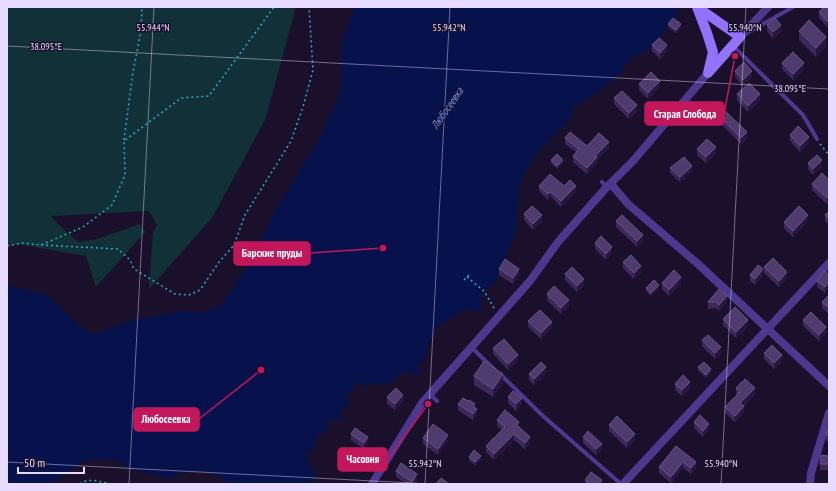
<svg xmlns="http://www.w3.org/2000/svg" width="836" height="491" viewBox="0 0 836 491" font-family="'PT Sans Narrow',sans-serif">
<rect width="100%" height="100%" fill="#1b102c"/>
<path fill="#123037" d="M 7,7 L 296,7 L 265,120 L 212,218 L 149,289 L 153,232 L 157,225 L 149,211 L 51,216 L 62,228 L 78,242 L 97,239 L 140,224 L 145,232 L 96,287 L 86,256 L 17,244 L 7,247 Z"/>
<path fill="#07124d" d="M 355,7 L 682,8 L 650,49 L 631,58 L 618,76 L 581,104 L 571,106 L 573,114 L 568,122 L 562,127 L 537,153 L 521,178 L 516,215 L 516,231 L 502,267 L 495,282 L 483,293 L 479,313 L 466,308 L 437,327 L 422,363 L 417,365 L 421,374 L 415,375 L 407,371 L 399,374 L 392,383 L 370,384 L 363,387 L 359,382 L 354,384 L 355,389 L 345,396 L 350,403 L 339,413 L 344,418 L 340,420 L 327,420 L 325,423 L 329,425 L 327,431 L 317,436 L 314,450 L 306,452 L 310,466 L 317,473 L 311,484 L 232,484 C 218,473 199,469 182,473 C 178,473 174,477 171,479 L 127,468 L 120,461 L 98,459 L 85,461 L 51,484 L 7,484 L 7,285 L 47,295 L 79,326 L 94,335 L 130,321 L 182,311 L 202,313 L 222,305 L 248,265 L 273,214 L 319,139 L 342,89 L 342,41 Z"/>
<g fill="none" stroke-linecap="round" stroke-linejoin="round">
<path stroke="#29adc5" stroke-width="1.5" stroke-dasharray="2 3" stroke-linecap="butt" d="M 124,140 L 133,72 L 141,31 L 142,7
M 820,144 L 829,155
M 41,245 L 118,249 L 130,260 L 134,269 L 175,294 L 189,295 L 200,290 L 219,262 L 234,245 L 245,215 L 291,141 L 303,107 L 313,70 L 309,7
M 7,246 L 22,243 L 41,245 L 83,227 L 112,205 L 125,175 L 124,141 L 181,98 L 209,96 L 274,7
M 467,277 L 484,291 L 494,308
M 464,280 L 469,275
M 80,484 C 89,477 101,482 110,484"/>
<path stroke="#4d388e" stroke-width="4" d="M 747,33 L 793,7
M 733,46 L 803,115 L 817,139
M 602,182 L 607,187
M 472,348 L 495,370
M 500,374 L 543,416 L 621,484
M 430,394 L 437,401"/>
<path stroke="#4d388e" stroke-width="8" d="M 740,37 L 768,7
M 611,184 L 628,204 L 698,264 L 829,386
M 372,484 L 422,403 L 530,281 L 558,242 L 605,189 L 633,161 L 708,73
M 623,484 L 829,263
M 810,484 L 811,473 L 829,413"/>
<path stroke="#9372ff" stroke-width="10" d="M 697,7 L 740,37 L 708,73
M 697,7 L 707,33 L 713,52 L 708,73"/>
</g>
<path fill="#3d285b" d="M 829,7 L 829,25 L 827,27 L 819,18 L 819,12 Z
M 668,24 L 681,27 L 676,33 L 668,27 Z
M 767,25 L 781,31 L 773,39 L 767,31 Z
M 799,31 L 826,46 L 816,57 L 799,40 Z
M 652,45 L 667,51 L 660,59 L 652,51 Z
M 782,63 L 804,69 L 793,80 L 782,69 Z
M 735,71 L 752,77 L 743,86 L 735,77 Z
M 639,84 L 660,87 L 648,99 L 639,90 Z
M 737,94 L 760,101 L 748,112 L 737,100 Z
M 614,98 L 637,111 L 629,119 L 614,104 Z
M 716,113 L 747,138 L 741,144 L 716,119 Z
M 790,135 L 809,143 L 800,152 L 790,141 Z
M 565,138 L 587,146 L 609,148 L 597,160 L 597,163 L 587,174 L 573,162 L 573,156 L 576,152 L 565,144 Z
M 697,149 L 716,153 L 706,163 L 697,155 Z
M 551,160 L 563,163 L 557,169 L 551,163 Z
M 808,163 L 822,166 L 813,175 L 808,169 Z
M 670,168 L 692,171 L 680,182 L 670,173 Z
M 829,180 L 827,204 L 812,190 L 812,184 Z
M 539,186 L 564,186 L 576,192 L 561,207 L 551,197 L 548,200 L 539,191 Z
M 829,211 L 829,225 L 825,221 L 825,215 Z
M 524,214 L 542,221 L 533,230 L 524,220 Z
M 616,221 L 643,241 L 637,247 L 616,227 Z
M 808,221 L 793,237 L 784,228 L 784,222 Z
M 595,243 L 612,253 L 606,260 L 595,249 Z
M 623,262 L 641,272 L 634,279 L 623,268 Z
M 764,267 L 787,278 L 779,287 L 764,273 Z
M 499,269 L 519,275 L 513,284 L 499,275 Z
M 565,274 L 584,285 L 577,292 L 565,280 Z
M 750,275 L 763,275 L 755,285 L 750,281 Z
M 829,275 L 825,293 L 817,287 L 817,281 Z
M 662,283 L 681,283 L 669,296 L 662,289 Z
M 646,288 L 659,288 L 651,296 L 646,291 Z
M 547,294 L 569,306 L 561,314 L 547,300 Z
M 829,295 L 829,314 L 822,308 L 822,302 Z
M 708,302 L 727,302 L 719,311 L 716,308 L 708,309 Z
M 723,319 L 748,326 L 736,338 L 723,325 Z
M 803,320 L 826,333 L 819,341 L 803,326 Z
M 528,321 L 552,328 L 541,339 L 528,327 Z
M 702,340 L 721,354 L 715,359 L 702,346 Z
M 493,348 L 518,361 L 508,370 L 493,354 Z
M 764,353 L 782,361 L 774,369 L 764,359 Z
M 698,367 L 711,372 L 706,378 L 698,370 Z
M 546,373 L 534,385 L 529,380 L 529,374 Z
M 474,376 L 503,383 L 493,397 L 474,385 Z
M 675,384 L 690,388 L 682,396 L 675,390 Z
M 736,388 L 755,394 L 744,406 L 744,412 L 735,422 L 725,413 L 725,407 L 737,395 L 736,394 Z
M 387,397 L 403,401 L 395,410 L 387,404 Z
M 508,397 L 522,404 L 516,411 L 508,403 Z
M 458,404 L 475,407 L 477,415 L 473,420 L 458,410 Z
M 497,420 L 519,427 L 530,443 L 525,449 L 514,440 L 494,460 L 486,452 L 486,446 L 502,430 L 497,426 Z
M 694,422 L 709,430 L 703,437 L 694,428 Z
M 609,425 L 635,440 L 627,448 L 609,431 Z
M 829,427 L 829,442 L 826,441 L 826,435 Z
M 351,434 L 368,443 L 364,449 L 351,440 Z
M 583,437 L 602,450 L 596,455 L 583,443 Z
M 423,438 L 448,441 L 438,455 L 423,444 Z
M 676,446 L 696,468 L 691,474 L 683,468 L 671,483 L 659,473 L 659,467 Z
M 829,456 L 829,470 L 820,470 L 820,464 Z
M 469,457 L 481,459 L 475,465 L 469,460 Z
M 396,471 L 417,480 L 415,484 L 407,484 L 396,477 Z
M 585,480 L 602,484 L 585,484 Z"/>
<path fill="#281641" d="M 829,19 L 829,25 L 827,27 L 827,21 Z
M 681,24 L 681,27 L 676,33 L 676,30 Z
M 781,25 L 781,31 L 773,39 L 773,32 Z
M 826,37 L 826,46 L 816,57 L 816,48 Z
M 667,45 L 667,51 L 660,59 L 660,53 Z
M 804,63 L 804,69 L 793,80 L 793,74 Z
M 752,71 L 752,77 L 743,86 L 743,80 Z
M 660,81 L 660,87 L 648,99 L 648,93 Z
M 760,94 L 760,101 L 748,112 L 748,106 Z
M 637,105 L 637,111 L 629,119 L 629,113 Z
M 747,132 L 747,138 L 741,144 L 741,138 Z
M 809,137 L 809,143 L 800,152 L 800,146 Z
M 609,142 L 609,148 L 597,160 L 597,163 L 587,174 L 587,168 L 595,156 Z
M 716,147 L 716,153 L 706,163 L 706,157 Z
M 563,160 L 563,163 L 557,169 L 557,166 Z
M 822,160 L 822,166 L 813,175 L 813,169 Z
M 692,166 L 692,171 L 680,182 L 680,177 Z
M 576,186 L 576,192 L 561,207 L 561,201 Z
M 551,192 L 551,197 L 548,200 L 548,194 Z
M 829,196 L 829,202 L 827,204 L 827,198 Z
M 542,215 L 542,221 L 533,230 L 533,224 Z
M 808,215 L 808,221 L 793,237 L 793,231 Z
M 643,235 L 643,241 L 637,247 L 637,241 Z
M 612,247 L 612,253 L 606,260 L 606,254 Z
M 641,266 L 641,272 L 634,279 L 634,273 Z
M 519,269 L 519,275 L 513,284 L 513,278 Z
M 763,269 L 763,275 L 755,285 L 755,279 Z
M 787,272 L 787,278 L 779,287 L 779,281 Z
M 681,277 L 681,283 L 669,296 L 669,290 Z
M 584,279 L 584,285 L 577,292 L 577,286 Z
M 829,282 L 829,288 L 825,293 L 825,287 Z
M 659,285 L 659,288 L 651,296 L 651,293 Z
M 727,296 L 727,302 L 719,311 L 719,305 Z
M 569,300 L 569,306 L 561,314 L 561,308 Z
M 748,320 L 748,326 L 736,338 L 736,332 Z
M 552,322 L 552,328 L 541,339 L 541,333 Z
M 826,327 L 826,333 L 819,341 L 819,335 Z
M 721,347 L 721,354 L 715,359 L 715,353 Z
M 518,355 L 518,361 L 508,370 L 508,364 Z
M 782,355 L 782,361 L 774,369 L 774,363 Z
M 546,367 L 546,373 L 534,385 L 534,379 Z
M 711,369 L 711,372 L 706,378 L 706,375 Z
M 503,374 L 503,383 L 493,397 L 493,389 Z
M 690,382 L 690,388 L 682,396 L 682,390 Z
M 755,388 L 755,394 L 740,409 L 740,403 Z
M 403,395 L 403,401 L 395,410 L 395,404 Z
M 522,398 L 522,404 L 516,411 L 516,404 Z
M 744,406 L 744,412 L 735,422 L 735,416 Z
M 477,409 L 477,415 L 473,420 L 473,414 Z
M 709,424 L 709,430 L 703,437 L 703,431 Z
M 514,434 L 514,440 L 494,460 L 494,454 Z
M 635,434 L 635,440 L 627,448 L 627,442 Z
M 448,435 L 448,441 L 438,455 L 438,449 Z
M 368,437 L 368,443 L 364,449 L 364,443 Z
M 530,437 L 530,443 L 525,449 L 525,443 Z
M 602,444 L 602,450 L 596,455 L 596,449 Z
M 481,456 L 481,459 L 475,465 L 475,462 Z
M 683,462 L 683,468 L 671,483 L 671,477 Z
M 696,462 L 696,468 L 691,474 L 691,468 Z
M 417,474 L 417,480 L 415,484 L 412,484 L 412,482 Z"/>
<path fill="#4f3b6d" stroke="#675484" d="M 824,7 L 829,7 L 829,19 L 827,21 L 819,12 Z
M 673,18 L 681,24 L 676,30 L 668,24 Z
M 775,18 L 781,25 L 773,32 L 767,25 Z
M 809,20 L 826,37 L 816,48 L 799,31 Z
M 659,38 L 667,45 L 660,53 L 652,45 Z
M 793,52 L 804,63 L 793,74 L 782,63 Z
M 744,62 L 752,71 L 743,80 L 735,71 Z
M 651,72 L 660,81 L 648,93 L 639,84 Z
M 749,83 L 760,94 L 748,106 L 737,94 Z
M 622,91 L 637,105 L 629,113 L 614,98 Z
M 722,108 L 747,132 L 741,138 L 716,113 Z
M 798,126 L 809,137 L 800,146 L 790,135 Z
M 570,132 L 587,146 L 599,133 L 609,142 L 595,156 L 597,157 L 587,168 L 573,156 L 579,149 L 565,138 Z
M 707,139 L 716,147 L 706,157 L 697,149 Z
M 557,154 L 563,160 L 557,166 L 551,160 Z
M 817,155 L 822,160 L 813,169 L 808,163 Z
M 684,157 L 692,166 L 680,177 L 670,168 Z
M 822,173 L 829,180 L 829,196 L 827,198 L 812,184 Z
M 550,174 L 564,186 L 570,180 L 576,186 L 561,201 L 551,192 L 548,194 L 539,186 Z
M 532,206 L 542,215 L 533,224 L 524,214 Z
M 799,206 L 808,215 L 793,231 L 784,222 Z
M 829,211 L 829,219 L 825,215 Z
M 622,215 L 643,235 L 637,241 L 616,221 Z
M 601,236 L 612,247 L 606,254 L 595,243 Z
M 631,255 L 641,266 L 634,273 L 623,262 Z
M 773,258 L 787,272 L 779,281 L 764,267 Z
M 505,259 L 519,269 L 513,278 L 499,269 Z
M 758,265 L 763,269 L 755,279 L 750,275 Z
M 572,267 L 584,279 L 577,286 L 565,274 Z
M 674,270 L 681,277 L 669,290 L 662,283 Z
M 824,271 L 829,275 L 829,282 L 825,287 L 817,281 Z
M 654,280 L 659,285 L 651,293 L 646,288 Z
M 554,286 L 569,300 L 561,308 L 547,294 Z
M 719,289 L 727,296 L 719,305 L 716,302 L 708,302 Z
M 829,295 L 829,308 L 822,302 Z
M 735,307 L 748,320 L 736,332 L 723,319 Z
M 540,310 L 552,322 L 541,333 L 528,321 Z
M 811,312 L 826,327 L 819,335 L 803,320 Z
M 708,335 L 721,347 L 715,353 L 702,340 Z
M 504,339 L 518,355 L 508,364 L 493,348 Z
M 772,345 L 782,355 L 774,363 L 764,353 Z
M 484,361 L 503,374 L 493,389 L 474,376 Z
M 541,362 L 546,367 L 534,379 L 529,374 Z
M 704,362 L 711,369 L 706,375 L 698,367 Z
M 683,375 L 690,382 L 682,390 L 675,384 Z
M 745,379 L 755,388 L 740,403 L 744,406 L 735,416 L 725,407 L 740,392 L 736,388 Z
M 396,388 L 403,395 L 395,404 L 387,397 Z
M 513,391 L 522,398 L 516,404 L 508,397 Z
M 463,398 L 468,401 L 469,400 L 475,404 L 473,406 L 477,409 L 473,414 L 458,404 Z
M 505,410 L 519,422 L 517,425 L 530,437 L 525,443 L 514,434 L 494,454 L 486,446 L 505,427 L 497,420 Z
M 700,415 L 709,424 L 703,431 L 694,422 Z
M 617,416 L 635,434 L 627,442 L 609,425 Z
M 433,424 L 448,435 L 438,449 L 423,438 Z
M 829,427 L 829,436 L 826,435 Z
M 355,428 L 368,437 L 364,443 L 351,434 Z
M 588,431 L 602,444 L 596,449 L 583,437 Z
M 676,446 L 696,462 L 691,468 L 683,462 L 671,477 L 659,467 Z
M 474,450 L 481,456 L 475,462 L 469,457 Z
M 821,455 L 829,456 L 829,464 L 820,464 Z
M 401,463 L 417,474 L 412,482 L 396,471 Z
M 591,472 L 602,480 L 599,484 L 590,484 L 585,480 Z
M 441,478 L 449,484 L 436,484 Z"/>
<path fill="none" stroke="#e7dbff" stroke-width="1" stroke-opacity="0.45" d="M 7,46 L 829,89M 7,462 L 431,484M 129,484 L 154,7M 425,484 L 450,7M 721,484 L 746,7"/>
<g text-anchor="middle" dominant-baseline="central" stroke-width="3" stroke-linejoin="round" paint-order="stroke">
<g font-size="11" font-style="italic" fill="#699aff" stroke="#1b102c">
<text transform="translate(447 108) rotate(-55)">Любосеевка</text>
</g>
</g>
<g font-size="10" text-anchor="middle" fill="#e7dbff" stroke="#1b102c" stroke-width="3" stroke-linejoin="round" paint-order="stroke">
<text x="153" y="31">55.944°N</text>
<text x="449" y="31">55.942°N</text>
<text x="745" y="31">55.940°N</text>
<text x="46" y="50">38.095°E</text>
<text x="790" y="92">38.095°E</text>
<text x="425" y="467">55.942°N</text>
<text x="721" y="467">55.940°N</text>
</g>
<path fill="none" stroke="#c2185b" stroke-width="1.5" d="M735 56L724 114M383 248L310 253M261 370L199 419M428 404L387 460"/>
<g fill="#c2185b" stroke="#1b102c" stroke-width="1.5">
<circle cx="735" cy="56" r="4"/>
<circle cx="383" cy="248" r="4"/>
<circle cx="261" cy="370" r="4"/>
<circle cx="428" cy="404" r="4"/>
</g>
<g fill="#c2185b" stroke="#c2185b" stroke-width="1.5">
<rect x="645" y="102" width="79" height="23" rx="4"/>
<rect x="234" y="242" width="76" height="23" rx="4"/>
<rect x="134" y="408" width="65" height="23" rx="4"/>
<rect x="338" y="448" width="49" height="23" rx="4"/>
</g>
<g font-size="11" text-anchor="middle" font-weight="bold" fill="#fff">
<text x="685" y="118">Старая Слобода</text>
<text x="272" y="257">Барские пруды</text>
<text x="166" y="423">Любосеевка</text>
<text x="363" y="463">Часовня</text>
</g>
<rect width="836" height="491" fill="none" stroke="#e7dbff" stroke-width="16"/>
<path d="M18 467v6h66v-6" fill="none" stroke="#e7dbff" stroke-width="2"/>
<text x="24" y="467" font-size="12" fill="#e7dbff" stroke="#1b102c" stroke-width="3" paint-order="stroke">50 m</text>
</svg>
